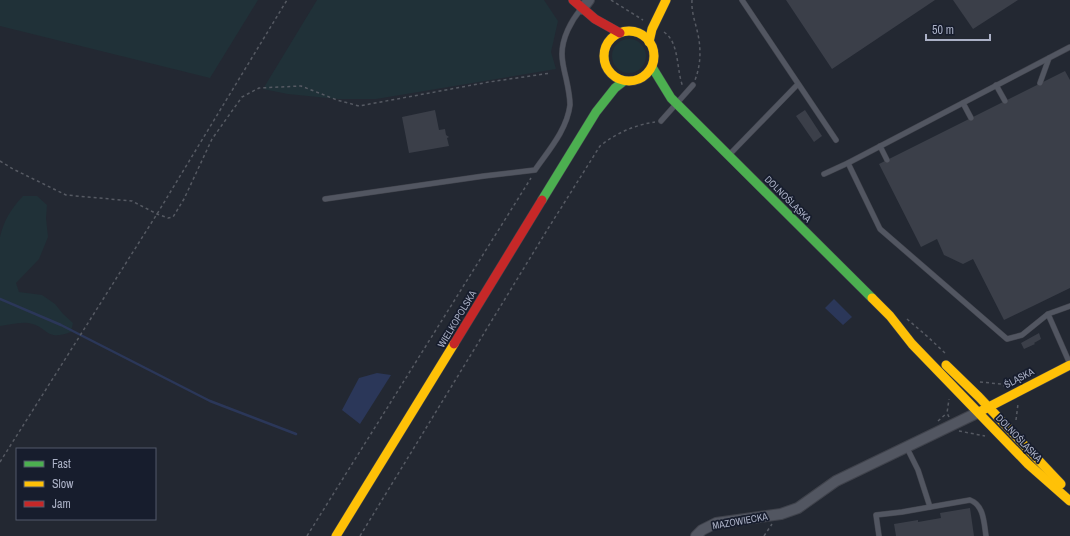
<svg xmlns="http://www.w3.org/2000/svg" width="1070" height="536" font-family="'Archivo Narrow',sans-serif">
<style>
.green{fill:#203138}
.water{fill:#2b3759}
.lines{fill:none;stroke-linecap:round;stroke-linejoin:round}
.stream{stroke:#2b3759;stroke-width:2.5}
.building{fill:#3b3f49}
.lane-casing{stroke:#40434c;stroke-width:6}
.street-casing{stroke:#40434c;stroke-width:12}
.fast-casing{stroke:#40434c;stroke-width:10}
.slow-casing{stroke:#40434c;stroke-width:10}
.jam-casing{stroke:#40434c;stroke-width:10}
.path{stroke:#565a63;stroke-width:1.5;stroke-dasharray:3 3;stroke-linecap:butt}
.lane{stroke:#525661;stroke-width:5}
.street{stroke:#525661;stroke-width:10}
.fast{stroke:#4caf50;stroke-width:9}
.slow{stroke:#ffc107;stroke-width:9}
.jam{stroke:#c62828;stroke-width:9}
.labels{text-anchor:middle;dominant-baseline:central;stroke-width:3.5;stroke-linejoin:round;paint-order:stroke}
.street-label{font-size:10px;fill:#abb1c6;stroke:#171d2d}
</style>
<rect width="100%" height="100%" fill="#232832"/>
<g class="green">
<path d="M0,0H258L210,78L0,26Z"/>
<path d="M317,0H544L558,21L551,52L556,69L376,99H338L288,94L263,89Z"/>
<circle cx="629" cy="56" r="17"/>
<path d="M23,196H37L47,205L46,218L48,237L39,259L16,283L19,292L42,295L55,304L63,314L73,323L71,332C44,342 49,326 28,323C18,322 10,325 0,326V237C4,220 11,209 23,196Z"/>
</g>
<g class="water">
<path d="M834,299L852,317L843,325L825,308Z"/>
<path d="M377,373L391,375L360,424L342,410L359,378Z"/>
</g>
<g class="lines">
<path class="stream" d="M0,299L61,325L210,401L296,434"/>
</g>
<g class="building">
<path d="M786,0H935L832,69Z"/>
<path d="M953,0H1018L973,29Z"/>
<path d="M1065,71L1070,80V288L1004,320L973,259L963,264L944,255L937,239L921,247L879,164Z"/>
<path d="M435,110L439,130L445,129L446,135L449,137L447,138L449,146L409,153L402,117Z"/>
<path d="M805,110L822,136L814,142L796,116Z"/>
<path d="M1039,333L1041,339L1034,343L1035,344L1024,349L1021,343Z"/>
<path d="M970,508L974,536H896L894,524L918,520V522L941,518L940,513Z"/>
</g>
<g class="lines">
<defs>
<g id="lane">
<path d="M742,0L836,140"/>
<path d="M1040,83L1049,58"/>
<path d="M996,85L1005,101"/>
<path d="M963,103L971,118"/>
<path d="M661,121L693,85"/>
<path d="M880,146L887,160"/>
<path d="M729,155L798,84"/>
<path d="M848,163L880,229L1007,339L1022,335L1048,314L1070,306"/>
<path d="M824,174L848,163L1070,47"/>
<path d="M325,199L484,176L535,170C548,151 567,130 570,105C570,96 568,87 566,78C564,70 562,62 562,54C562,38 571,21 581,9"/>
<path d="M1048,314L1070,364"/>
<path d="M907,448L918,470L930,507"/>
<path d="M879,536L876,515L902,512L970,500C984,505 984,523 986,536"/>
</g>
<g id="street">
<path d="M582,9L589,0"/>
<path d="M696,536L702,530L716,523L781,514L798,508L836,481L979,412"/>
</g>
<g id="fast">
<path d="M652,67L671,98L872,298"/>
<path d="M542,200L596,112L615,88L624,81"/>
</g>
<g id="slow">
<circle cx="629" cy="56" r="25"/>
<path d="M649,42L652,29L666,0"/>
<path d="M872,298L890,316L912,344L1028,464L1070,501"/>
<path d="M946,365L979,397L1061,484"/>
<path d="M981,411L1070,365"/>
<path d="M336,536L454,344"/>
</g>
<g id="jam">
<path d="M573,0L595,19L620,33"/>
<path d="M454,344L542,200"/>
</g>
</defs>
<use href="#lane" class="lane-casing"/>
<use href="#street" class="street-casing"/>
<use href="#fast" class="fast-casing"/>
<use href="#slow" class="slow-casing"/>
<use href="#jam" class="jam-casing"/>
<g class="path">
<path d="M611,0L643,20"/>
<path d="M692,0C691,14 697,26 699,40C701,54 700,67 695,80"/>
<path d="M664,32C680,43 676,70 683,87"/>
<path d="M0,161L13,169L66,195L132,201L157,214L168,218L173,217L184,199L212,139L242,97L259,88L301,86L337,100L359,106L489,82L551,73"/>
<path d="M907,319L928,337L946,354"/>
<path d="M980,382L1001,384L1004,386"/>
<path d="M949,417L947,413L949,399"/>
<path d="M1016,420L1018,404"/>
<path d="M938,421L947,413"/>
<path d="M959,431L985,436"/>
<path d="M0,462L157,214L287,0"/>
<path d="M307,536L531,178"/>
<path d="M360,536L549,227L600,146C616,133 635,125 655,122"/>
<path d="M764,536L772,524"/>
</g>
<use href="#lane" class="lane"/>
<use href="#street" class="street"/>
<use href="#fast" class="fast"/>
<use href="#slow" class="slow"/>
<use href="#jam" class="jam"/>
</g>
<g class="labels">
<g class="street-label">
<text transform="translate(788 199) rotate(45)">DOLNOŚLĄSKA</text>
<text transform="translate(457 319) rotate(-59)">WIELKOPOLSKA</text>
<text transform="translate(1019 378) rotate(-28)">ŚLĄSKA</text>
<text transform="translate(1019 438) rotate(46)">DOLNOŚLĄSKA</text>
<text transform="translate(740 521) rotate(-10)">MAZOWIECKA</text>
</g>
</g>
<rect x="16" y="448" width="140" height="72" fill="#171d2d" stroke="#52586a"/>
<rect x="24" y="461" width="20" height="6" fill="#4caf50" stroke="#52586a"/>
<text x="52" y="468" font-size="12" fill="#abb1c6">Fast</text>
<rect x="24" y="481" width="20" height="6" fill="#ffc107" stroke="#52586a"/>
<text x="52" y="488" font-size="12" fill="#abb1c6">Slow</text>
<rect x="24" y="501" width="20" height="6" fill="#c62828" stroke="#52586a"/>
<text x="52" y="508" font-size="12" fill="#abb1c6">Jam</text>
<path d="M926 34v6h64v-6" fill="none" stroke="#abb1c6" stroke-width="2"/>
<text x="932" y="34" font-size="12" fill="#abb1c6" stroke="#171d2d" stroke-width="3" paint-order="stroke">50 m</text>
</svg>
